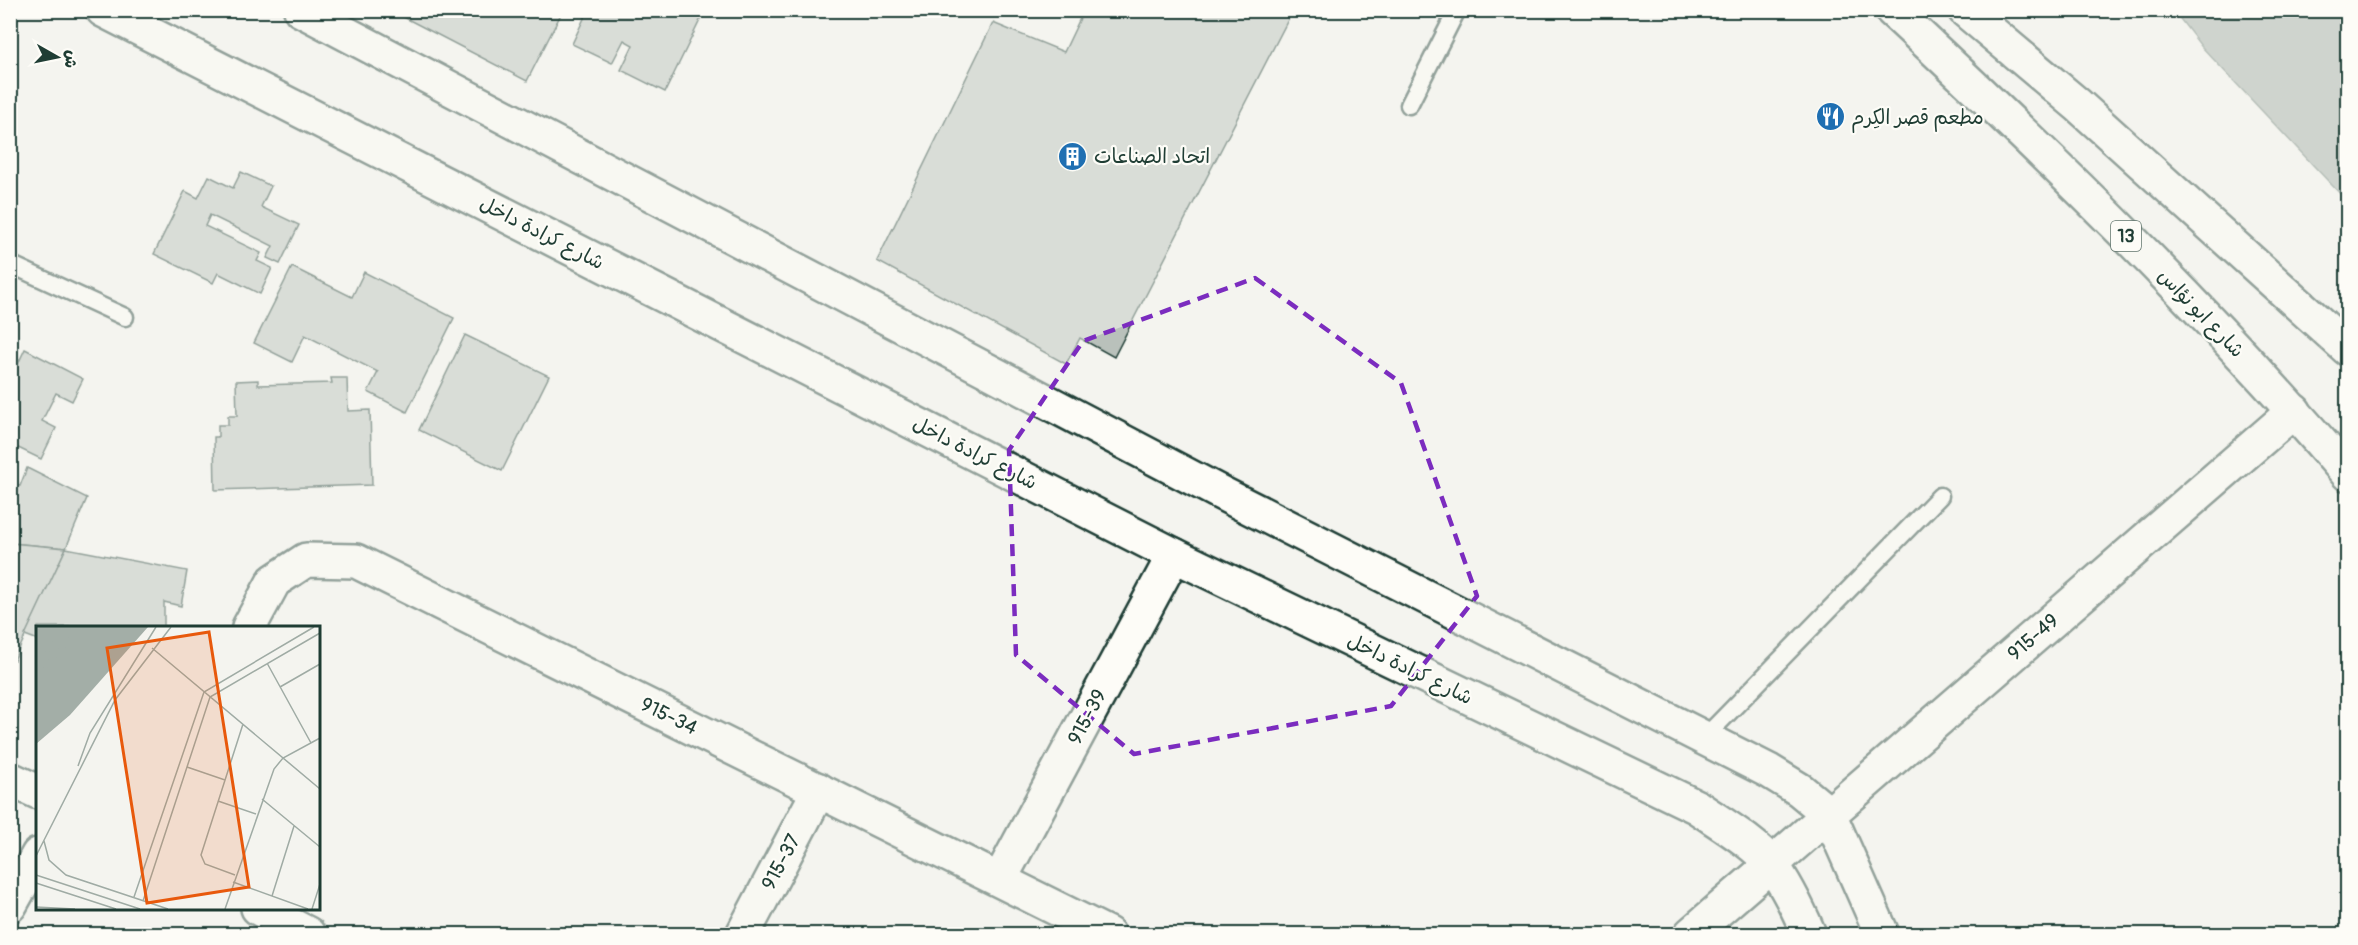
<svg xmlns="http://www.w3.org/2000/svg" width="2358" height="945" font-family="Pangolin,'Playpen Sans Arabic',sans-serif">
<style>
.water{fill:#a3aea7;stroke:#6e8179;stroke-width:1.5}
.building{fill:#b9c1bb;stroke:#1f3d34;stroke-width:1.5}
.lines{fill:none;stroke-linecap:round;stroke-linejoin:round}
.lane-casing{stroke:#1f3d34;stroke-width:21}
.street-casing{stroke:#1f3d34;stroke-width:38}
.secondary-casing{stroke:#1f3d34;stroke-width:38}
.primary-casing{stroke:#1f3d34;stroke-width:38}
.lane{stroke:#fdfcf7;stroke-width:16}
.street{stroke:#fdfcf7;stroke-width:33}
.secondary{stroke:#fdfcf7;stroke-width:33}
.primary{stroke:#fdfcf7;stroke-width:33}
.marked{fill:none;stroke:#7b2cbf;stroke-width:4.5;stroke-dasharray:12 8;stroke-linejoin:round}
.labels{text-anchor:middle;dominant-baseline:central;stroke-width:4.5;stroke-linejoin:round;paint-order:stroke}
.shield{fill:#fdfcf7;stroke:#62766e;stroke-width:1.5}
.shield-label{font-size:18px;font-weight:bold;fill:#1f3d34}
.poi-label{font-size:20px;fill:#1f3d34;stroke:#fdfcf7;text-anchor:start}
.street-label{font-size:20px;fill:#1f3d34;stroke:#fdfcf7}
.inset-river{fill:none;stroke:#a3aea7;stroke-width:3}
.inset-road{fill:none;stroke:#9faba4;stroke-width:1.5}
.view{fill:#e8590c;fill-opacity:0.15;stroke:#e8590c;stroke-width:3}
.inset-edge{fill:none;stroke:#1f3d34;stroke-width:3}
</style>
<rect width="100%" height="100%" fill="#f4f4ef"/>
<filter id="ink" filterUnits="userSpaceOnUse"><feTurbulence type="fractalNoise" baseFrequency=".0167" numOctaves="2"/><feDisplacementMap in="SourceGraphic" scale="12" xChannelSelector="R" yChannelSelector="G"/><feConvolveMatrix kernelMatrix="1 2 1 2 8 2 1 2 1" color-interpolation-filters="sRGB"/></filter>
<g filter="url(#ink)">
<path class="water" d="M2174,11H2347V201L2201,46Z"/>
<g class="building">
<path d="M390,10H563L527,81Z"/>
<path d="M588,10H705L665,92L621,70L633,45L624,40L612,63L572,44Z"/>
<path d="M1084,10H1293L1114,357L1080,338L1066,364L877,261L993,23L1064,52Z"/>
<path d="M241,172L271,186L261,207L299,225L280,264L267,258L273,246L210,215L205,226L261,253L257,261L272,268L260,294L218,273L213,283L154,254L185,191L198,198L209,176L233,188Z"/>
<path d="M292,267L352,297L364,272L454,318L407,412L368,392L378,372L305,335L292,362L254,343Z"/>
<path d="M465,335L549,376L502,471L419,430Z"/>
<path d="M25,349L83,379L72,401L56,393L42,421L56,428L41,459L10,444V366L16,368Z"/>
<path d="M331,378H347L348,411L370,410L372,485L215,490L214,437H218V425H228V416H237L236,381L258,380V385L332,383Z"/>
<path d="M27,468L87,498L66,548L10,543V481L20,486Z"/>
<path d="M10,543L66,548L14,660L10,659Z"/>
<path d="M66,548L187,571L181,606L164,602V627H38V640L25,635Z"/>
</g>
<g class="lines">
<defs>
<g id="lane">
<path d="M1409,105L1457,10"/>
<path d="M10,264L125,317"/>
<path d="M1706,736L1940,496"/>
</g>
<g id="street">
<path d="M249,627L274,581L306,560L356,561L1108,934"/>
<path d="M10,779L38,792"/>
<path d="M1000,879L1174,555"/>
<path d="M10,905L38,855"/>
<path d="M258,908L308,934"/>
<path d="M743,934L819,790"/>
<path d="M1691,934L2294,411"/>
</g>
<g id="secondary">
<path d="M103,10L1174,555L1697,807C1720,823 1755,843 1771,864C1787,885 1799,911 1809,934"/>
<path d="M301,10L1221,493L1769,771L1800,790L1829,814L1882,934"/>
</g>
<g id="primary">
<path d="M1892,10C2051,158 2207,309 2348,474"/>
<path d="M1965,10L2078,105L2348,349"/>
</g>
</defs>
<use href="#lane" class="lane-casing"/>
<use href="#street" class="street-casing"/>
<use href="#secondary" class="secondary-casing"/>
<use href="#primary" class="primary-casing"/>
<use href="#lane" class="lane"/>
<use href="#street" class="street"/>
<use href="#secondary" class="secondary"/>
<use href="#primary" class="primary"/>
</g>
</g>
<path d="M0 0H2358V945H0ZM1255,278L1401,383L1477,596L1391,706L1134,754L1016,655L1009,450L1083,341Z" fill="#f4f4ef" fill-opacity=".55" fill-rule="evenodd"/>
<path class="marked" d="M1255,278L1401,383L1477,596L1391,706L1134,754L1016,655L1009,450L1083,341Z"/>
<defs>
<symbol id="restaurant-disc" viewBox="-11 -11 22 22"><circle r="9.5" fill="#1f6fb2" stroke="#fdfcf7"/><path d="M-5-6h1v4h1v-4h1v4h1v-4h1v5L-1.5 .5V6h-2V.5L-5-1ZM5-6V6H3V1.5H1.5Q1.5-4 5-6Z" fill="#fff"/></symbol>
<symbol id="building-disc" viewBox="-11 -11 22 22"><circle r="9.5" fill="#1f6fb2" stroke="#fdfcf7"/><path d="M-4-6H4V6H1V3H-1V6H-4ZM-2.5-4.3h1.7v1.8h-1.7ZM.8-4.3h1.7v1.8H.8ZM-2.5-1h1.7V.8h-1.7ZM.8-1h1.7V.8H.8Z" fill="#fff"/></symbol>
</defs>
<g fill-rule="evenodd">
<use href="#restaurant-disc" x="1814" y="100" width="33" height="33"/>
<use href="#building-disc" x="1056" y="140" width="33" height="33"/>
</g>
<g class="labels">
<rect class="shield" x="2111" y="221" width="30" height="30" rx="4.5"/>
<g class="shield-label">
<text x="2126" y="236">13</text>
</g>
<g class="poi-label">
<text x="1851" y="117">مطعم قصر الكِرم</text>
<text x="1094" y="156">اتحاد الصناعات</text>
</g>
<g class="street-label">
<text transform="translate(542 233) rotate(27)">شارع كرادة داخل</text>
<text transform="translate(2201 313) rotate(46)">شارع ابو نؤاس</text>
<text transform="translate(975 453) rotate(27)">شارع كرادة داخل</text>
<text transform="translate(2033 637) rotate(-41)">915-49</text>
<text transform="translate(1410 669) rotate(26)">شارع كرادة داخل</text>
<text transform="translate(669 716) rotate(26)">915-34</text>
<text transform="translate(1087 717) rotate(-62)">915-39</text>
<text transform="translate(781 862) rotate(-62)">915-37</text>
</g>
</g>
<g transform="translate(36 626)">
<rect width="284" height="284" fill="#f4f4ef"/>
<path d="M0,1H112L34,89L0,118Z" fill="#a3aea7"/>
<path class="inset-river" d="M0,24L22,1M0,31L28,1M0,38L34,1M0,45L40,1M0,52L46,1"/>
<path class="inset-road" d="M116,22L284,163M231,37L275,117M244,61L284,38M42,140L54,107L120,1M151,141L189,154M226,173L284,221M182,175L220,188M8,215L13,234L30,249L132,283M0,230L79,74L135,1M0,249L104,283M199,249L169,238L165,229L207,98M197,256L272,283M0,257L80,283M236,270L258,200M98,271L168,66L278,1M107,275L174,71L284,7M0,281L39,283M189,283L238,143L247,132L284,112M276,283L284,258"/>
<path class="view" d="M173,6L213,261L111,277L71,22Z"/>
<rect width="284" height="284" class="inset-edge"/>
</g>
<rect width="2358" height="945" fill="none" stroke="#fdfcf7" stroke-width="36"/>
<rect x="18" y="18" width="2322" height="909" fill="none" stroke="#1f3d34" stroke-width="2" filter="url(#ink)"/>
<g transform="translate(57 57) rotate(99)" stroke="#fdfcf7" stroke-width="4.5" paint-order="stroke">
<path d="M0-4.5L10 22L0 15L-10 22Z" fill="#1f3d34"/>
<text y="-9" font-size="16" font-weight="bold" text-anchor="middle" fill="#1f3d34">ش</text>
</g>
</svg>
